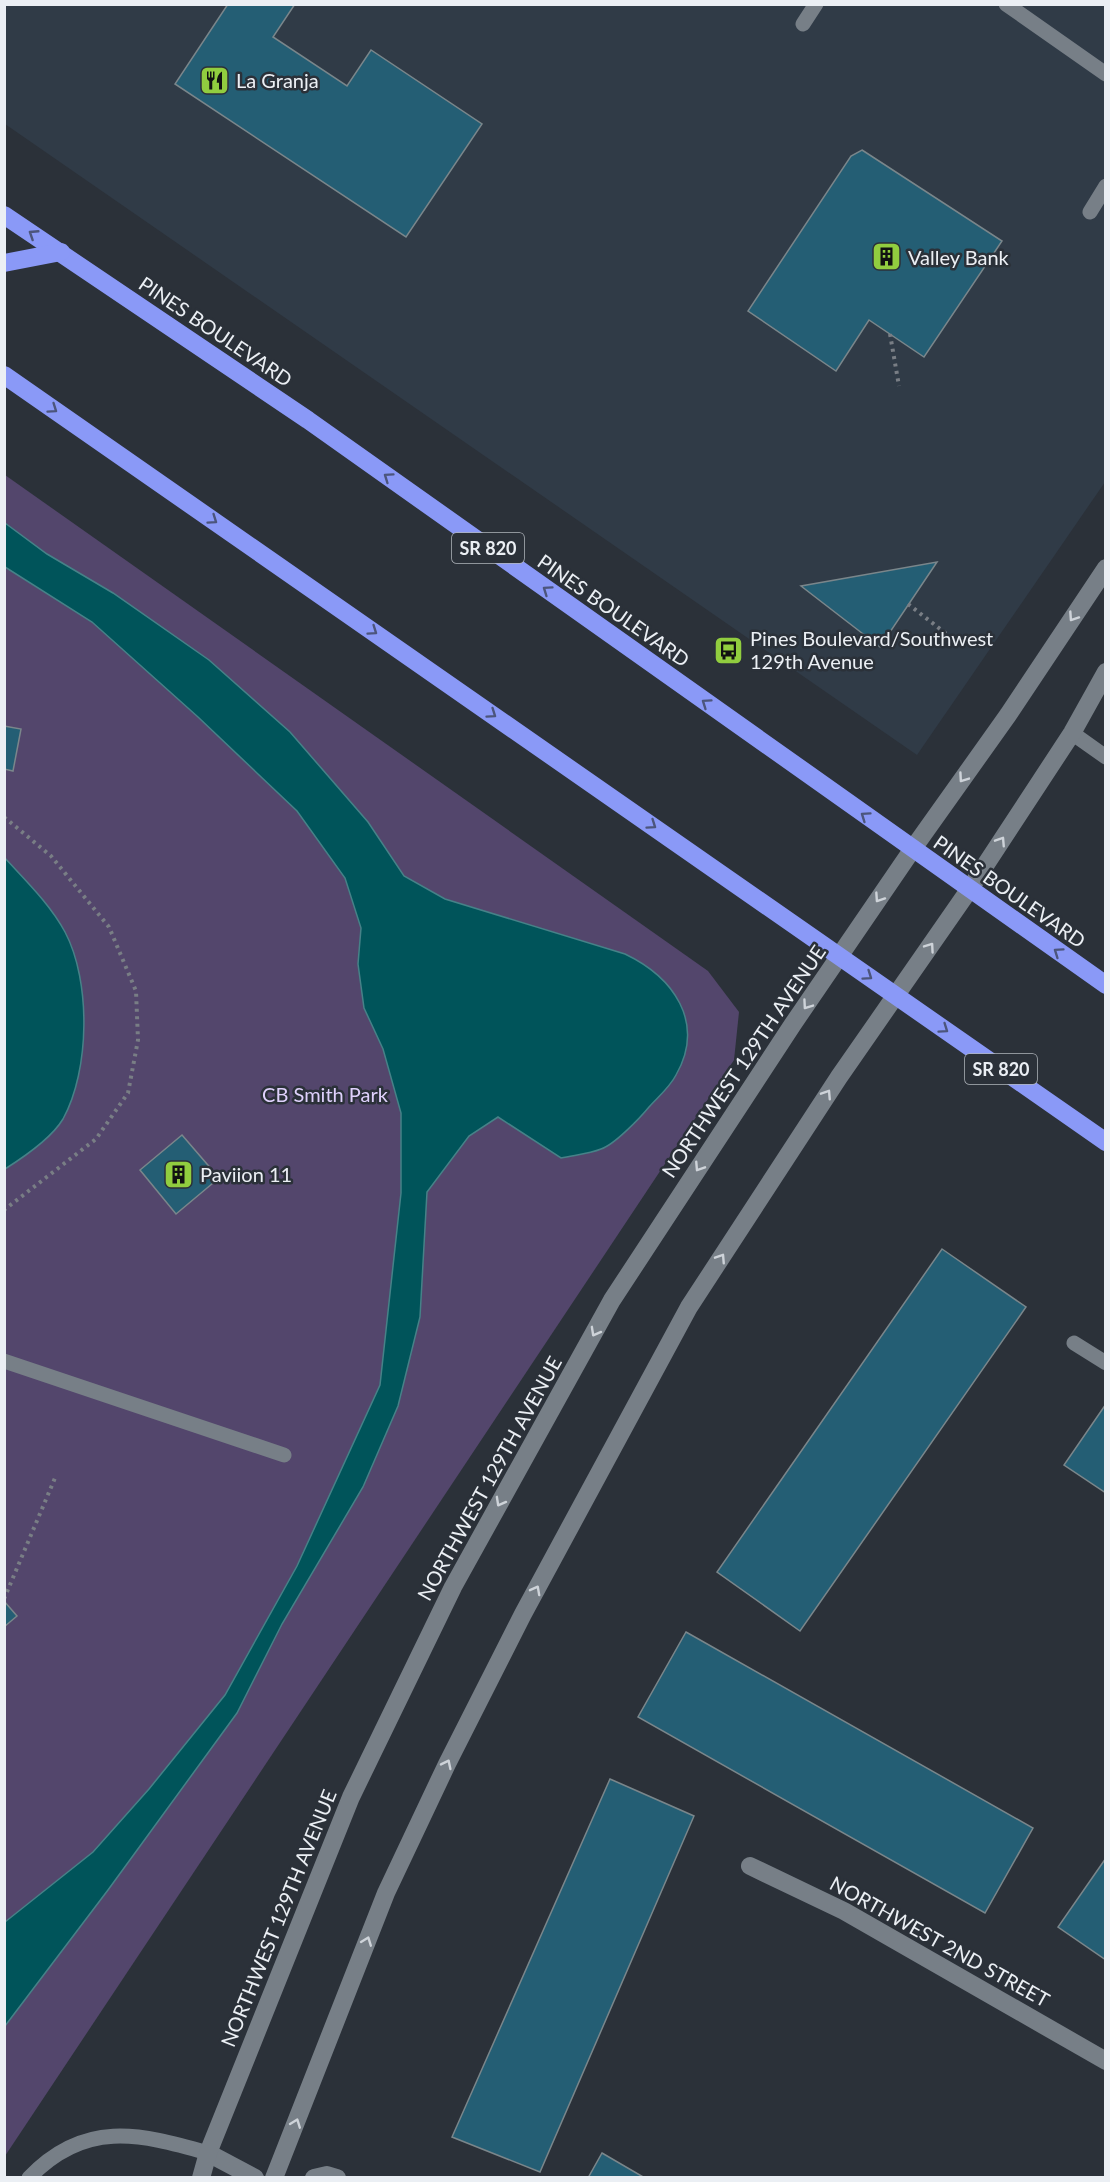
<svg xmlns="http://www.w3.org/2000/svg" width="1110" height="2182" font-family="Lato,sans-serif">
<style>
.built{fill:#303b47}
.green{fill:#53466c}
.water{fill:#00545a;stroke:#468288;stroke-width:1.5}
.building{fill:#245e74;stroke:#7a868b;stroke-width:1.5}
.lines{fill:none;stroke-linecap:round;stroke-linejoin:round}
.path{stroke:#797e85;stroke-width:4;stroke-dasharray:3 4.5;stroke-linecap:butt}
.lane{stroke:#777f87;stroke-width:15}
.street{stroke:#777f87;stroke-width:18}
.secondary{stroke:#777f87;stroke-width:18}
.highway{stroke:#8a99f7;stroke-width:18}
.oneway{stroke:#4c557c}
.oneway2{stroke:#ced3d9}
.labels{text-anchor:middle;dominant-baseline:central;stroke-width:5;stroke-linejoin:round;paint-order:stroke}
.shield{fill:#2b3139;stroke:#b1b6bc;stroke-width:1.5}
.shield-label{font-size:18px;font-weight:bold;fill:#ebeff4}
.poi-label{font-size:20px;fill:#ebeff4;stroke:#2b3139;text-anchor:start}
.street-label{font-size:20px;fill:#ebeff4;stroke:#2b3139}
.park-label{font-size:20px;fill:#dfd1fc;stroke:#2b3139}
</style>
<rect width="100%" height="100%" fill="#2b3139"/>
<path class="built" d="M5,5H1105V482L917,755L5,124Z"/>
<path class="green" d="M5,475L708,971L739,1012L734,1060L5,2156Z"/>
<g class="water">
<path d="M5,523L47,554L113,593L209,660L290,732L368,822L404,876L445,899L625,954C673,977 706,1022 676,1075C670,1087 658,1097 649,1107C640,1118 614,1145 601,1149C589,1154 574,1155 561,1158L498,1117L469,1136L427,1192L420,1317L398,1406L363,1487L282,1624L237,1713L108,1890L5,2026V1922L93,1852L149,1789L225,1695L297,1566L380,1385L401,1193V1113L383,1049L364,1008L358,964L361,928L345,878L297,811L198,717L92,622L5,567Z"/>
<path d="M4,857C25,880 50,904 65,932C91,981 90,1070 63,1119C51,1139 24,1157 5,1169Z"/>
</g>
<g class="building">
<path d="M228,4H295L273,37L347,86L371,50L482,124L406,237L175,84Z"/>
<path d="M862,150L1002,241L924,357L869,320L836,371L748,311L851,156Z"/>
<path d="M937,562L880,647L801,586Z"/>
<path d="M4,726L21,729L13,771L4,769Z"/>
<path d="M182,1135L219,1178L176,1214L140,1170Z"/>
<path d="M942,1249L1026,1307L800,1631L717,1572Z"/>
<path d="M1106,1404V1493L1064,1465Z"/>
<path d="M4,1601L17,1616L4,1627Z"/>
<path d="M686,1632L1033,1828L985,1913L638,1717Z"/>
<path d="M610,1779L694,1816L540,2172L452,2137Z"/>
<path d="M1106,1858V1960L1058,1927Z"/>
<path d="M602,2153L645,2178H588Z"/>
</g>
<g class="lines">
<g class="path">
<path d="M890,334L899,386"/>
<path d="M908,604L953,639"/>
<path d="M4,817L51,856L109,927L136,991L138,1040L128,1093L96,1139L4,1210"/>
<path d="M4,1599L55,1478"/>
</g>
<g class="lane">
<path d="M1006,4L1106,74"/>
<path d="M803,24L816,4"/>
<path d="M1090,212L1106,186"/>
<path d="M1072,733L1106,757"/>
<path d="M1074,1343L1106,1363"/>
<path d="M4,1361L284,1455"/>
<path d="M29,2178C84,2120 139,2133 208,2153"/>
</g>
<g class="street">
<path d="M912,850L1008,715L1106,568"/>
<path d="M969,890L1072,733L1106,672"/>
<path d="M750,1866L844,1911L1106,2061"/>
<path d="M208,2153L255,2178"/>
<path d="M314,2178L327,2175L337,2178"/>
</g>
<g class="secondary">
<path d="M201,2178L208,2153L351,1797L453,1587L612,1300L793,1024L912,850"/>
<path d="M274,2178L386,1893L447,1764L523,1614L689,1307L839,1077L969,890"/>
</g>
<g class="highway">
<path d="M4,215L308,420L1106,985"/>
<path d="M4,263L61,252"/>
<path d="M4,375L1106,1142"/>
</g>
</g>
<defs><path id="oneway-chevron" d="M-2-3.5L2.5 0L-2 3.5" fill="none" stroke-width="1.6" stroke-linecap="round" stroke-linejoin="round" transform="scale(1.5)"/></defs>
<g class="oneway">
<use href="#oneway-chevron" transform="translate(33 234) rotate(-147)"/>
<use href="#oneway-chevron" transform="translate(53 409) rotate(35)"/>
<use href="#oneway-chevron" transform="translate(388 477) rotate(-145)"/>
<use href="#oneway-chevron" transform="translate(213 520) rotate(35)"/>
<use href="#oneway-chevron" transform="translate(547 590) rotate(-145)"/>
<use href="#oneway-chevron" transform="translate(373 631) rotate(35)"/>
<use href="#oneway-chevron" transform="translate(706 703) rotate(-145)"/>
<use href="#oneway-chevron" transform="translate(492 714) rotate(35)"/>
<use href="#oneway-chevron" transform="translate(865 816) rotate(-145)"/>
<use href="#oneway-chevron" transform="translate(652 825) rotate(35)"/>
<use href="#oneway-chevron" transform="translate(1058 952) rotate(-145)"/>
<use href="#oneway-chevron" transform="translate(868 976) rotate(35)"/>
<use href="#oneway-chevron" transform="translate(944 1029) rotate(35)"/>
</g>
<g class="oneway2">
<use href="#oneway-chevron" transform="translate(1073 617) rotate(124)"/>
<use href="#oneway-chevron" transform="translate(963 778) rotate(125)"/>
<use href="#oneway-chevron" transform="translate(1001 841) rotate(-57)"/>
<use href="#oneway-chevron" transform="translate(879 898) rotate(124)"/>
<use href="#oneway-chevron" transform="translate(930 947) rotate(-55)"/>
<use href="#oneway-chevron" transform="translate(807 1005) rotate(125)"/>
<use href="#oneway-chevron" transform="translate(827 1094) rotate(-57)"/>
<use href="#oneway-chevron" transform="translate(699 1167) rotate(123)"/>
<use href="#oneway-chevron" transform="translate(721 1258) rotate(-57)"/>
<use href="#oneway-chevron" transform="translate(595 1332) rotate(119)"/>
<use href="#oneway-chevron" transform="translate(500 1502) rotate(119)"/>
<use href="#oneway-chevron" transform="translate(536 1590) rotate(-62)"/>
<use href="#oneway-chevron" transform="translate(447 1764) rotate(-64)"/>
<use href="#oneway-chevron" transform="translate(367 1941) rotate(-69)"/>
<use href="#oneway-chevron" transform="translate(296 2123) rotate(-69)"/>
</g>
<defs>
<symbol id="restaurant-square" viewBox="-11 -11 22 22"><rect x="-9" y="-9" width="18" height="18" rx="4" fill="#91cd3f" stroke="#2b3139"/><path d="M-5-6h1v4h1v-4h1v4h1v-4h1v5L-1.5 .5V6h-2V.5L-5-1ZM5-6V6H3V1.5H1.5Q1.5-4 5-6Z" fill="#111"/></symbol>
<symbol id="building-square" viewBox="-11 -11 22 22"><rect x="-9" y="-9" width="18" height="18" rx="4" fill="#91cd3f" stroke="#2b3139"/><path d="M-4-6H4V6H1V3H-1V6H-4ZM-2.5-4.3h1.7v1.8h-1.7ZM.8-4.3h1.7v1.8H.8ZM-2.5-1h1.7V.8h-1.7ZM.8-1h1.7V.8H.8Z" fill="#111"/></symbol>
<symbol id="bus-square" viewBox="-11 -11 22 22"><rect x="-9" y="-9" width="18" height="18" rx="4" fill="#91cd3f" stroke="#2b3139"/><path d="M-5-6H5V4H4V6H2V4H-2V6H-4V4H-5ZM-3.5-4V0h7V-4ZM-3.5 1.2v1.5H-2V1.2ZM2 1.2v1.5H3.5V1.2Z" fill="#111"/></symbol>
</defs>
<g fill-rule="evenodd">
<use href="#restaurant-square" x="198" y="64" width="33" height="33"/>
<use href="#building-square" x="870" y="240" width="33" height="33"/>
<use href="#bus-square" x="712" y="634" width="33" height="33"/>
<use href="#building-square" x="162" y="1158" width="33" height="33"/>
</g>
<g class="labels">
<g class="shield">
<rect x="452" y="533" width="72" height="30" rx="4.5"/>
<rect x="965" y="1054" width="72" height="30" rx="4.5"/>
</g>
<g class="shield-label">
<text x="488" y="548">SR 820</text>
<text x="1001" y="1069">SR 820</text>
</g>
<g class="poi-label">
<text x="236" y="80">La Granja</text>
<text x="908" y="257">Valley Bank</text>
<text x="750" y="638">Pines Boulevard/Southwest<tspan x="750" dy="23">129th Avenue</tspan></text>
<text x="200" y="1174">Paviion 11</text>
</g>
<g class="street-label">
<text transform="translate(216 331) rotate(34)">PINES BOULEVARD</text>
<text transform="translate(614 610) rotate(35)">PINES BOULEVARD</text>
<text transform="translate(1010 891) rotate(35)">PINES BOULEVARD</text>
<text transform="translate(743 1061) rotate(-56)">NORTHWEST 129TH AVENUE</text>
<text transform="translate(489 1478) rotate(-61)">NORTHWEST 129TH AVENUE</text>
<text transform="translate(278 1918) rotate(-68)">NORTHWEST 129TH AVENUE</text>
<text transform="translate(940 1941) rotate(29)">NORTHWEST 2ND STREET</text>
</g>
<g class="park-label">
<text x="325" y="1094">CB Smith Park</text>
</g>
</g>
<rect width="1110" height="2182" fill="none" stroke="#ebeff4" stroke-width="12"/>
</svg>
